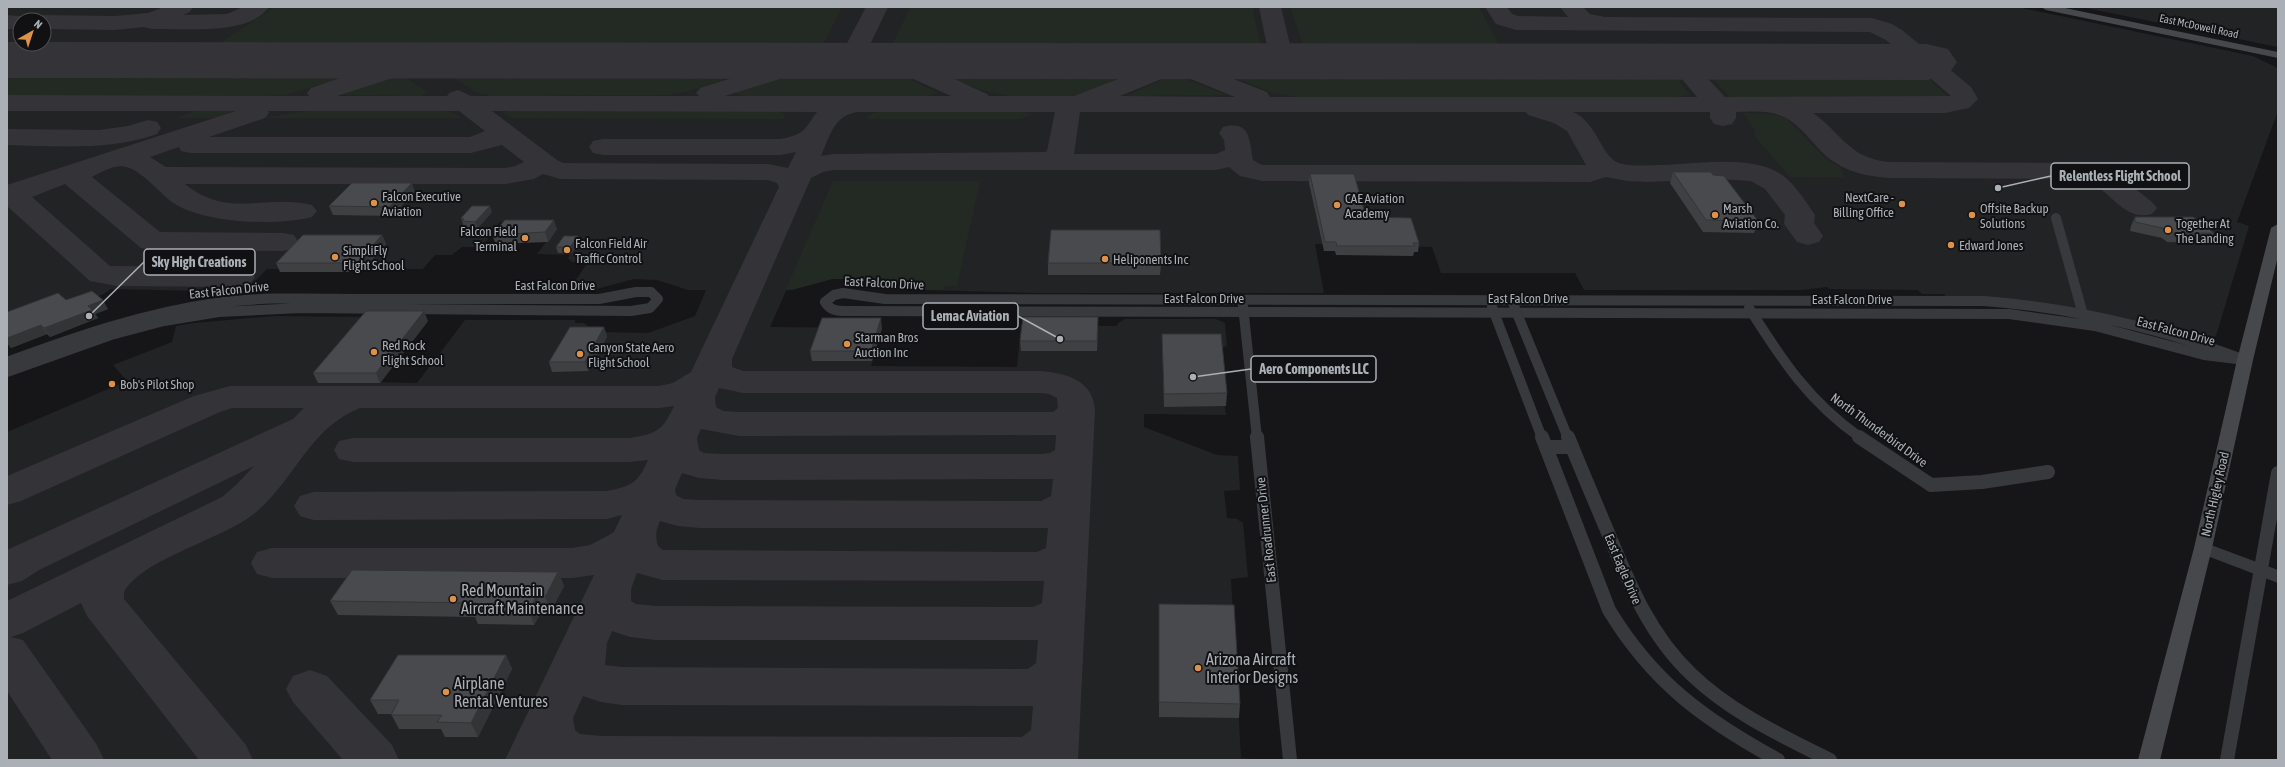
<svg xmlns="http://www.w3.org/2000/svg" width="2285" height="767" font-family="'Asap Condensed',sans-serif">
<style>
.built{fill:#222325;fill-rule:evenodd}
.green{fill:#232a23}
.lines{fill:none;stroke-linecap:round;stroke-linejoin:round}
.taxiway{fill:#343438;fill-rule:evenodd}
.runway{fill:#343438;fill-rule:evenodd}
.minor-far1{stroke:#38393c;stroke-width:10}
.minor{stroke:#38393c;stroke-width:14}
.tertiary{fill:#38393c;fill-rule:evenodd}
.secondary{fill:#46484c;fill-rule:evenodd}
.wall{fill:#3e4042}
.shaded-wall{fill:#323436}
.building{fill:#484a4d;stroke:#323436}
.poi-dot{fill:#dd9249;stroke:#111113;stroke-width:1.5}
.labels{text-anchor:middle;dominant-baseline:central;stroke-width:4;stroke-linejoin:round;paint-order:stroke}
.far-street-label{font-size:11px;fill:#aab0b6;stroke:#111113}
.poi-label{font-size:13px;fill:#aab0b6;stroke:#111113;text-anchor:start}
.street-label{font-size:13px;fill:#aab0b6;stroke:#111113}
.near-poi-label{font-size:16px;fill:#aab0b6;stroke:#111113;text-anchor:start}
.leader{fill:none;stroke:#aab0b6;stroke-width:1.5}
.callout-dot{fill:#aab0b6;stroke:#111113;stroke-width:1.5}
.callout{fill:#111113;stroke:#aab0b6;stroke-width:1.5}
.callout-label{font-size:14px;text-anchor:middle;font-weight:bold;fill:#aab0b6}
</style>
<rect width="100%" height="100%" fill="#161618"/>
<g class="built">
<path d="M7,7H2017L2253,56L2278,68V111L2237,222L2249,226L2216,336L2207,340L2145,323L1946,297L1944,294H1922L1918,290L1830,289L1827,287L1803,290H1584L1575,273H1441L1432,247L1315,244L1324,293H1038L884,289L856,279H832L786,291L770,327L882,328L871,366L1017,367L1021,325L1117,326L1118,323L1125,319H1216L1225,323L1227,346L1217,349L1226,415L1144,414V427L1217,455L1238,456L1240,490L1224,491L1227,518L1237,519L1243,523L1248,577L1231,579L1241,758L1267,760H7V432L127,381L113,365L172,342L176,326L194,323L274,316L375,317L322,381L417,383L465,320H575V323H584L595,332L648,333L695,316L706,290H688L657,280L634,279L593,290H569L588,262H572L568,258L570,255L537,254L546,242L552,221L500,222L482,247H462L452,255H435L423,269H267L244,292L111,289L104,294L70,307L7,321ZM20,20H44V44H20Z"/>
<path d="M2081,7H2278V47Z"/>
</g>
<g class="green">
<path d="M275,7H842L822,47L806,51L211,49Z"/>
<path d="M910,7H1252L1262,49L905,51L896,48L894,42Z"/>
<path d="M1290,7H1479L1502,51L1304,48Z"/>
<path d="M7,71H352L356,74L285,95H7Z"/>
<path d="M454,71H740L744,73L693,90L669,95L492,96L475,92L449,74Z"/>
<path d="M819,71L894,73L904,76L938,93L927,96H745L735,94L738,91L791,74Z"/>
<path d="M1122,71L1128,74C1115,80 1094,91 1080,94C1041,103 980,98 947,73Z"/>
<path d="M1223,72H1661L1677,78L1690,95L1674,97H1296L1272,93Z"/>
<path d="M1707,73H1910L1928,78L1947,96L1937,98L1730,97Z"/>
<path d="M400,74L429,93L421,96L340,95L345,92Z"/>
<path d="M1177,76L1228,95L1126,96L1168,77Z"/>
<path d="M194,111H235L220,118H177Z"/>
<path d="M307,111H446L451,112L462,118H262Z"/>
<path d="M508,111H777L783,113L785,116L784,119L512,118L502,113Z"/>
<path d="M884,111L1022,112L1033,114L1021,119H866L872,113Z"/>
<path d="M1743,113L1774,114L1786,118L1825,158L1840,167L1844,177H1790L1753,134L1756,132Z"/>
<path d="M833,181H980L957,286H945L943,290L884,289L856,279H832L792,290L786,289Z"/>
</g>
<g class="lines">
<g class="taxiway">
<path d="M164,7H193L190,12L183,15L227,14L243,7H269C249,36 184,28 152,29L144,27L115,30L44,29V20H34L36,17L44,15L115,16L148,13Z"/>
<path d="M866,7H888L868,49C876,56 893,54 904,57C933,66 959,82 987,94L989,96H1074L1157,64L1155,61L1159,56L1167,54L1193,56L1197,61L1195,64L1267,92L1270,97H1697L1667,61L1671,56L1679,54L1687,56L1725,97L1951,96L1886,40L1870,32L1516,30L1496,24L1485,7H1507L1512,14L1518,16L1568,17L1560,7H1583L1590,14L1605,17L1872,18L1892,24L1902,30L1971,87L1978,99L1969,108L1945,113H1813C1842,133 1848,158 1889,162L2083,163L2114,172L2152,202L2157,208L2152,214C2127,221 2114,197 2095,185C2091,182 2085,181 2080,179L1889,178C1861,176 1837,169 1818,148C1806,135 1796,121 1779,115C1766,110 1749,112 1736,112V118L1732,124L1723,126L1714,124L1710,118V112H1573C1598,123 1601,157 1619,163C1632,167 1649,165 1662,165C1696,164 1753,154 1782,175C1795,184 1806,202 1815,215L1814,223L1823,236L1819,242L1808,245L1797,242L1784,224L1785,215L1765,189L1751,181L1717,179L1648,182L1628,181L1606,177L1590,182L1262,181L1240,176L1229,167L1216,170H833L823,172L811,178L732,359V367L743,371H1040C1066,373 1093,380 1095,410L1078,760H505L594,575L572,578H272L257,574L251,563L257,552L272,548H572L590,545L609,535L614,532L622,515L607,519L314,520L300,516L294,506L300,496L314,492L607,491C632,486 638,483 648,460L629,462H353L339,459L334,450L339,441L353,438H629C657,434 663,430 674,406L659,408H360C308,428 293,485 251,516C221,539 141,560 124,592V599L246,745L253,760H199L87,616L81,603L23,633L11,637L23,640L97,745L104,760H52L7,691V601L222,497L237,484L254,466L39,570L22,581L7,585V550L293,419L304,408H232L220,412L21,501L7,505V476L194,396L230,386H659L673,383L691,372L779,187L777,183L768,180L560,179L543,174L534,179L505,184H185C230,220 265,193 312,205L317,211L312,217C277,226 203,224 172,202C160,193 141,170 126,167C116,164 101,172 92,177L160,232L283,233L294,235L298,242L294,249L283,251L152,250L141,248L65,184L32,197L110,266L239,267L250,270L255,277L250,284L239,287L117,286L90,281L7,206V185L236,111H7V95L309,96L307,93L311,88C345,77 417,47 450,55L454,60L450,65L411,72L337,96H447L449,93L458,90L471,96H699L696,93L700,88L788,60L843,48L846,45ZM853,61L868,66L889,68L951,96H725L815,68ZM1176,73L1235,97L1120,96ZM268,111H459L485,131L470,137H209L265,118L269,113ZM492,111L817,112C803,131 806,133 781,139H603L593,141L589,147L593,153L603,155H781L796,152L788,168L768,164L563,163L557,160ZM859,112H1055L1047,151L1045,152L833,154L821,156C830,136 834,114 859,112ZM1080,112H1526L1528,115L1554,123L1567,131L1586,165H1262L1253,160C1249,140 1251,120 1223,127L1219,133L1224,140L1225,150L1216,154H1074ZM502,145L524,162L515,166L505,168L166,167L150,157L179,147L181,151L191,153H471ZM719,388L743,393H1040L1049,394L1057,398L1058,408L1053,412H739L723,411L716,407L715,397ZM701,429L739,436L1056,435L1055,450L1050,453L1042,454H723L704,453L699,450L697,438ZM682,473L699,478L723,480L1053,479L1051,496L1041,501L700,500L683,499L676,495L675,489ZM660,521L678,526L700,528H1048L1046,548L1037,552L663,550L658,546C655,536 656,530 660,521ZM637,573L663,580L1044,581L1042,603L1033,607L656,606L636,604L631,601V589ZM612,631L630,637L656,640H1038L1036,663L1028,669L622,667L605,665L607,643ZM583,696L601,702L622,705L1033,706L1031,730L1022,737L602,736L580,734L575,730L573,718Z"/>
<path d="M1259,7H1281L1294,61L1290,66L1282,68L1274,66L1270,61Z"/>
<path d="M7,15L28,17L30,20H20V29H7Z"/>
<path d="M148,120L157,122L161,128L157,134C109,151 58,146 7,145V129L99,130L128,126Z"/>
<path d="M310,670L327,676L392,745L399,760H343L293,702L286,689L293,676Z"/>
</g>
<path class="runway" d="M7,42H20V44H44V42L1927,44L1948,49L1957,62L1948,75L1927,80L7,78Z"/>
<g class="minor-far1">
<path d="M2056,218L2084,318"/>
<path d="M843,293L885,299L1984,301C2075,308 2160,328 2245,360L2204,355L2095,326L2009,314L845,311C836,311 830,310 825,302L834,295Z"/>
<path d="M1243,306L1257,438"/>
<path d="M1514,306L1568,438"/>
<path d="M1492,307L1542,438"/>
<path d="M1749,308C1782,360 1809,402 1861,438"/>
<path d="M7,362C75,337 144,313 216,303C268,296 320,299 373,299C448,299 524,299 599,299L636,292H651L658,299L650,308L631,311L302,308L219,312L164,321L111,335L7,372"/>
</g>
<g class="minor">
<path d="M1257,437L1290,760"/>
<path d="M1542,437L1609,610C1653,683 1705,720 1778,760"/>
<path d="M1568,437C1581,469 1595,502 1609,535C1630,586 1650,635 1691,674C1730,712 1782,736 1830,760"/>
<path d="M1859,437L1931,485L1982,482L2048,472"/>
<path d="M1546,447H1572"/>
<path d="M2227,760L2278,473"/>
</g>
<path class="tertiary" d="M2203,542L2278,570V583L2197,552L2195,548L2197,544Z"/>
<g class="secondary">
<path d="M2041,7H2060L2278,52V58L2046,10Z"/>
<path d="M2278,224V256L2253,360L2212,548L2160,760H2138L2194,548L2237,360L2271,228Z"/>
</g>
</g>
<g class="wall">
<path d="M1673,172L1713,175L1758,221L1754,233L1703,232L1670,183Z"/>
<path d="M1310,174L1366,217L1419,243L1418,252H1414L1413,256L1336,255L1335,251H1324L1309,183Z"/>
<path d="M415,192L392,216L333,215L329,206Z"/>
<path d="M492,212L478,228H464L461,218Z"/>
<path d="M2135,217L2214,233L2209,243L2167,242L2162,238L2130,231L2131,226Z"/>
<path d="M557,229L548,242L496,244L492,235Z"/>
<path d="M382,235L386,244L361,272H280L276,263Z"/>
<path d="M579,242L572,253H558L556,247Z"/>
<path d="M1048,263H1161L1160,275H1048Z"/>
<path d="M108,309L95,314L98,318L50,337L47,334L11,348L7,343V312Z"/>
<path d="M1098,317L1097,351H1021L1020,341Z"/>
<path d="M428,321L380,383H318L313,373Z"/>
<path d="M604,327L607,337L588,371L552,372L549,362Z"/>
<path d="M882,328L872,361H812L810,351Z"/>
<path d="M1162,334L1227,393L1226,406L1164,407Z"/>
<path d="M558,572L564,586L551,611H542L534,625L478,624L475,617L338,615L330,601Z"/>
<path d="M1159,604L1240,704L1239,718L1159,717Z"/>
<path d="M506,655L512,669L478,737H445L441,729H399L391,714H378L370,700Z"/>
</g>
<g class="shaded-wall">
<path d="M412,183L415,192L392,216L389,207Z"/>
<path d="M490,206L492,212L478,228L475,222Z"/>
<path d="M554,220L557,229L548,242L545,232Z"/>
<path d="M382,235L386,244L361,272L357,263Z"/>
<path d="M578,236L579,242L572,253L570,247Z"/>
<path d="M103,300L108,309L95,314L98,318L50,337L44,328L88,306Z"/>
<path d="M424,311L428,321L380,383L376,373Z"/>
<path d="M1098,317V327L1097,351V341Z"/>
<path d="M881,318L882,328L872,361L871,351Z"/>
<path d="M41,325L47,334L11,348L7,342V338Z"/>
<path d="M604,327L607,337L588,371L585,362Z"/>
<path d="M558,572L564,586L551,611L545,597Z"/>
<path d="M536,597L542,611L534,625L529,611Z"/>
<path d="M506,655L512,669L478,737L471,723Z"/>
</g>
<g class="building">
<path d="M1673,172H1711L1713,175L1724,176L1758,221L1706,220Z"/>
<path d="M1310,174H1354L1366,217L1411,218L1419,243H1413L1415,246H1337L1336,242H1325Z"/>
<path d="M352,183H412L389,207L329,206Z"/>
<path d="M472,206H490L475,222L462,221L464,219L461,218Z"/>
<path d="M2135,217H2193L2214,233H2172L2167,229L2135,222Z"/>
<path d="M505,220H554L545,232L492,235Z"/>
<path d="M1051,230H1160L1161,263H1048Z"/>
<path d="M303,235H382L357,263H276Z"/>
<path d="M564,236H578L570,247H556Z"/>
<path d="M92,291L103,300L88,306L92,310L44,328L41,325L7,338V312L58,293L66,300Z"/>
<path d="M366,311H424L376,373H313Z"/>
<path d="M1023,317H1098L1097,341H1020Z"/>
<path d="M822,318H881L871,351H810Z"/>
<path d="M570,327H604L585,362H549Z"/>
<path d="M1162,334H1221L1227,393L1164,394Z"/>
<path d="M352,570L558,572L545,597H536L529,611L472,610L476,603L330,601Z"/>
<path d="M1159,604L1234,605L1240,704L1159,702Z"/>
<path d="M398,655H506L471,723L437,722L442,715H391L399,700H370Z"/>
</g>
<g class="poi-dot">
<circle cx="374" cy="203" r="4"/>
<circle cx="1902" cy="204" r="4"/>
<circle cx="1337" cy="205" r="4"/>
<circle cx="1715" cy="215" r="4"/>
<circle cx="1972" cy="215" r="4"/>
<circle cx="2168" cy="230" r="4"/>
<circle cx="525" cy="238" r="4"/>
<circle cx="1951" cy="245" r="4"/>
<circle cx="567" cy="250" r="4"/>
<circle cx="335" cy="257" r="4"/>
<circle cx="1105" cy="259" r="4"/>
<circle cx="847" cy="344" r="4"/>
<circle cx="374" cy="352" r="4"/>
<circle cx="580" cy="354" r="4"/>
<circle cx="112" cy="384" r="4"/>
<circle cx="453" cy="599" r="4"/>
<circle cx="1198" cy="668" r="4"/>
<circle cx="446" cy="692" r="4"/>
</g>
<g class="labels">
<g class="far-street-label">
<text transform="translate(2199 26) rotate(12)">East McDowell Road</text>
</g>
<g class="poi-label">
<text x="382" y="196">Falcon Executive<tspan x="382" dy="15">Aviation</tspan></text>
<text x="1894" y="197" text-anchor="end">NextCare -<tspan x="1894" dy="15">Billing Office</tspan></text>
<text x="1345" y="198">CAE Aviation<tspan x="1345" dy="15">Academy</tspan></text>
<text x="1723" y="208">Marsh<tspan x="1723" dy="15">Aviation Co.</tspan></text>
<text x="1980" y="208">Offsite Backup<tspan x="1980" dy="15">Solutions</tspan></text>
<text x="2176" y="223">Together At<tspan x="2176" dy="15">The Landing</tspan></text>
<text x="517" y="231" text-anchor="end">Falcon Field<tspan x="517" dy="15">Terminal</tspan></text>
<text x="575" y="243">Falcon Field Air<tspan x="575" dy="15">Traffic Control</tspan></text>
<text x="1959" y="245">Edward Jones</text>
<text x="343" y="250">SimpliFly<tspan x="343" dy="15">Flight School</tspan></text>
<text x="1113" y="259">Heliponents Inc</text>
<text x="855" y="337">Starman Bros<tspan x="855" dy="15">Auction Inc</tspan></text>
<text x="382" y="345">Red Rock<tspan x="382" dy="15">Flight School</tspan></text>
<text x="588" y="347">Canyon State Aero<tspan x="588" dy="15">Flight School</tspan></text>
<text x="120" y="384">Bob's Pilot Shop</text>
</g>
<g class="street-label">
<text transform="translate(884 283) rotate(3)">East Falcon Drive</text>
<text x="555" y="285">East Falcon Drive</text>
<text transform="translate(229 290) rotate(-6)">East Falcon Drive</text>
<text x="1204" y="298">East Falcon Drive</text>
<text x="1528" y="298">East Falcon Drive</text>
<text x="1852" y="299">East Falcon Drive</text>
<text transform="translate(2176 331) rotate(15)">East Falcon Drive</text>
<text transform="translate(1879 430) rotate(36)">North Thunderbird Drive</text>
<text transform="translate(2215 494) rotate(-77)">North Higley Road</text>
<text transform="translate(1266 530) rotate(-96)">East Roadrunner Drive</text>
<text transform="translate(1623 569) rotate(67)">East Eagle Drive</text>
</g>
<g class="near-poi-label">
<text x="461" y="590">Red Mountain<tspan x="461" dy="18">Aircraft Maintenance</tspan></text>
<text x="1206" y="659">Arizona Aircraft<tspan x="1206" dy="18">Interior Designs</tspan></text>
<text x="454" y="683">Airplane<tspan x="454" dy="18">Rental Ventures</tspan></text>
</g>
</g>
<path class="leader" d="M1998 188L2051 176M89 316L144 262M1060 339L1018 316M1193 377L1251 369"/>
<g class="callout-dot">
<circle cx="1998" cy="188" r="4"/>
<circle cx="89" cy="316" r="4"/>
<circle cx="1060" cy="339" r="4"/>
<circle cx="1193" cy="377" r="4"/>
</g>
<g class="callout">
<rect x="2051" y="163" width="138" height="26" rx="4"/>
<rect x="144" y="249" width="111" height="26" rx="4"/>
<rect x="923" y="303" width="95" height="26" rx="4"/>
<rect x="1251" y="356" width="125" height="26" rx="4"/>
</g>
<g class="callout-label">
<text x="2120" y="181">Relentless Flight School</text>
<text x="199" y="267">Sky High Creations</text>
<text x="970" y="321">Lemac Aviation</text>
<text x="1314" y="374">Aero Components LLC</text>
</g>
<rect width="2285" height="767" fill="none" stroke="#aab0b6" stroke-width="16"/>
<g transform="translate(32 32) rotate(39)"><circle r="19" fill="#111113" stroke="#4e5154"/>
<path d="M0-3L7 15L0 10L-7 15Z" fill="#dd9249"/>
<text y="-6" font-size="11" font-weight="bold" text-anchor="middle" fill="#aab0b6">N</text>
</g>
</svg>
